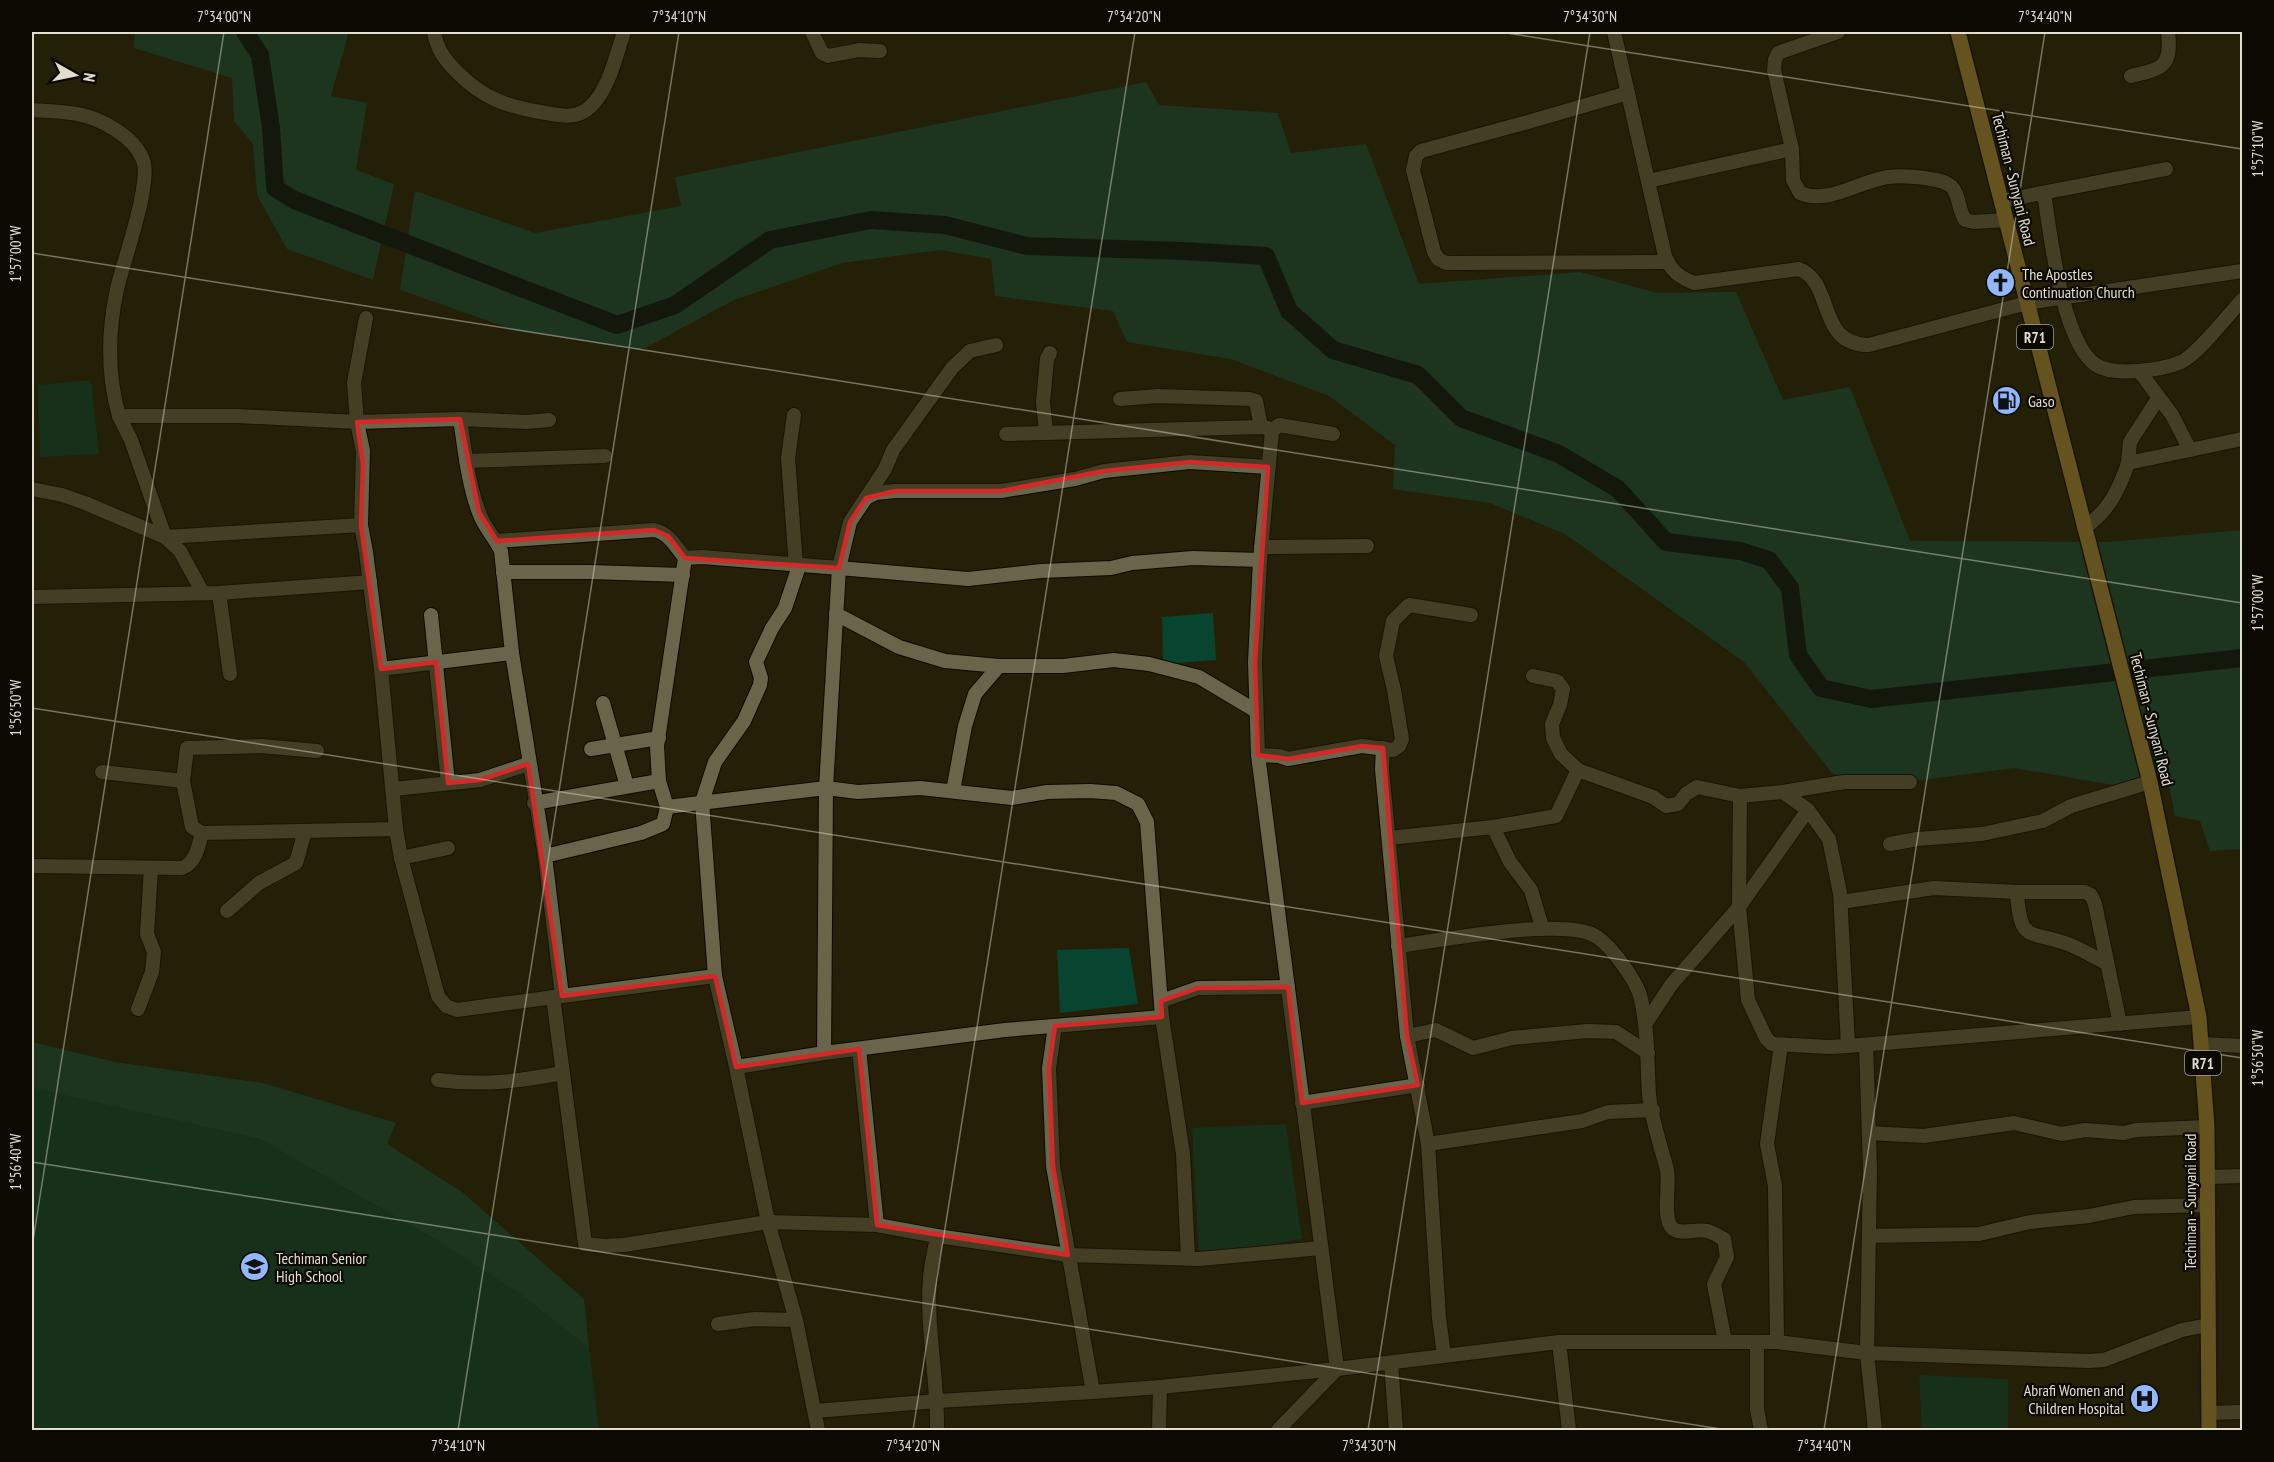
<svg xmlns="http://www.w3.org/2000/svg" width="2274" height="1462" font-family="'PT Sans Narrow',sans-serif">
<style>
.green{fill:#084530}
.forest{fill:#14503a}
.lines{fill:none;stroke-linecap:round;stroke-linejoin:round}
.river{stroke:#021112;stroke-width:18}
.minor-casing{stroke:#0e0800;stroke-width:16}
.major-casing{stroke:#0e0800;stroke-width:18}
.minor{stroke:#6a644a;stroke-width:14}
.major{stroke:#b1923b;stroke-width:15}
.marked{fill:none;stroke:#d62828;stroke-width:4.5;stroke-linejoin:round}
.ticks{fill:none;stroke:#e1ded0;stroke-width:1.5;stroke-opacity:0.45}
.labels{text-anchor:middle;dominant-baseline:central;stroke-width:4.5;stroke-linejoin:round;paint-order:stroke}
.shield{fill:#0b0902;stroke:#a19e92;stroke-width:1.5}
.shield-label{font-size:15px;font-weight:bold;fill:#e1ded0}
.street-label{font-size:16px;fill:#e1ded0;stroke:#0b0902}
.poi-label{font-size:16px;fill:#e1ded0;stroke:#0b0902;text-anchor:start}
.neatline{fill:none;stroke:#e1ded0;stroke-width:2}
.ticks-label{font-size:15px;text-anchor:middle;fill:#e1ded0}
</style>
<rect width="100%" height="100%" fill="#251f07"/>
<g class="green">
<path d="M91,380L99,454L40,457L38,385Z"/>
<path d="M1213,613L1216,660L1163,664L1162,617Z"/>
<path d="M1129,948L1138,1004L1060,1013L1057,950Z"/>
<path d="M32,1088L260,1139L438,1241L519,1293L589,1348L599,1430H32Z"/>
<path d="M1286,1124L1302,1239L1199,1256L1192,1128Z"/>
<path d="M1919,1375L2008,1379V1430H1922Z"/>
</g>
<g class="forest">
<path d="M135,32H344L348,35L331,96L367,103L356,170L394,184L373,280L287,249L257,195L253,144L234,121L232,78L134,48Z"/>
<path d="M1146,82L1159,105L1278,113L1291,153L1366,144L1419,284L1580,272L1657,293L1736,292L1783,400L1850,387L1910,541L2109,542L2242,530V849L2210,851L2200,821L2175,816L2167,775L2119,786L2014,768L1869,787L1832,773L1744,662L1565,534L1490,503L1393,489L1395,445L1329,396L1231,359L1127,342L1113,311L995,296L991,259L940,250L842,263L734,300L641,350L515,330L400,290L415,191L535,233L681,206L675,177Z"/>
<path d="M32,1042L115,1062L263,1083L396,1123L387,1144L462,1192L584,1299L589,1348L519,1293L438,1241L260,1139L32,1088Z"/>
</g>
<g class="lines">
<path class="river" d="M245,32L260,55L271,128L275,188L294,200L617,325L675,305L770,240L871,220L945,225L1027,246L1183,251L1266,256L1289,311L1333,350L1418,375L1461,418L1559,454L1618,489L1666,542L1740,551L1769,560L1790,588L1798,655L1821,688L1871,699L2242,658"/>
<defs>
<g id="minor">
<path d="M434,32C437,49 444,59 456,71C483,99 508,107 546,113C562,116 577,119 590,107C609,90 616,55 624,32"/>
<path d="M812,32L822,53L828,56L859,50L880,51"/>
<path d="M1614,32L1665,256C1671,271 1679,277 1694,283L1799,269C1835,283 1816,345 1869,345L2027,303L2242,271"/>
<path d="M1838,32L1778,53L1775,60L1774,70L1792,149L1793,180L1800,193C1829,205 1859,181 1888,177C1901,175 1913,177 1925,178C1934,180 1944,180 1951,186C1960,195 1958,210 1965,220L1974,222L2006,220"/>
<path d="M2131,76C2162,69 2172,67 2168,32"/>
<path d="M1628,93L1528,122L1421,151L1416,156L1413,170L1434,252L1438,259L1446,263L1668,262"/>
<path d="M32,110C46,111 62,111 77,114C100,118 134,136 143,160C152,183 123,262 117,289C108,331 107,374 119,416"/>
<path d="M1648,181L1792,149"/>
<path d="M2044,193C2050,232 2062,343 2096,365C2114,377 2162,370 2181,362C2198,354 2228,315 2242,300"/>
<path d="M2001,201L2166,169"/>
<path d="M366,318L354,383L357,422L363,451L361,525L366,552L381,669L396,829L401,858L438,996L446,1006L457,1010L562,996"/>
<path d="M996,345L970,351L952,368L893,450L885,469L850,522L839,568L968,579L1041,571L1111,568L1132,563L1193,558L1260,560"/>
<path d="M2140,372L2172,415L2190,450"/>
<path d="M1120,399L1158,396L1249,399L1256,401L1261,427"/>
<path d="M794,415L788,458L796,566"/>
<path d="M460,419C465,451 468,485 480,515C485,528 495,538 501,551L512,653L545,856L562,996L715,976"/>
<path d="M1046,432L1043,402L1047,359L1050,353"/>
<path d="M1006,434L1261,427L1268,428L1272,431"/>
<path d="M1333,434L1279,425L1272,431L1260,560L1255,662L1258,755L1337,1369L1559,1342H1777L1867,1353L2089,1361L2104,1360L2182,1330L2208,1325"/>
<path d="M466,461L605,456"/>
<path d="M2128,463L2130,442L2159,397"/>
<path d="M32,489L62,495L85,503L165,537L361,525"/>
<path d="M866,498L876,493L895,491H1001L1075,479L1104,471L1190,462L1268,467"/>
<path d="M2084,528C2108,512 2119,490 2128,463L2242,439"/>
<path d="M497,541L654,530C669,533 675,546 685,558L657,746L659,781L667,807L663,824L641,833L545,856"/>
<path d="M1261,547L1367,546"/>
<path d="M685,558L702,557L839,568L826,788L824,1053"/>
<path d="M503,572H590L683,575"/>
<path d="M203,593L180,551L165,537L131,440L119,416H237L357,422L460,419L527,422L549,420"/>
<path d="M219,593L230,674"/>
<path d="M32,597L219,593L370,582"/>
<path d="M836,614L899,647L945,661L999,666H1063L1114,660L1149,664L1199,677L1256,711"/>
<path d="M431,615L448,783"/>
<path d="M381,669L512,653"/>
<path d="M1533,676L1557,681L1563,689L1560,705L1552,724L1553,738L1561,754L1578,770L1653,797L1666,806L1678,804L1686,794L1697,787L1740,796L1783,792L1808,810L1829,839L1840,893L1848,1046"/>
<path d="M603,703L627,786"/>
<path d="M1383,748L1382,769L1407,1036L1428,1144L1439,1318L1444,1355"/>
<path d="M591,749L659,738"/>
<path d="M317,751L261,746L187,748L183,781L192,827L202,833L396,829"/>
<path d="M1258,755L1279,756L1288,759L1362,746L1393,750L1399,746L1402,739L1394,690L1386,656L1393,621L1409,605L1471,615"/>
<path d="M102,772L183,781"/>
<path d="M393,789L480,780L528,764"/>
<path d="M953,791L965,726L975,694L999,666"/>
<path d="M1783,792L1844,782H1910"/>
<path d="M1740,796L1739,907L1748,1000L1766,1038L1772,1044L1829,1047L1848,1046L2199,1017"/>
<path d="M534,803L659,781"/>
<path d="M667,807L826,788L858,792L920,788L1012,798L1047,792L1090,791L1116,793L1138,804L1147,822L1162,1017L1183,1154L1188,1258"/>
<path d="M1493,827L1556,816L1578,770"/>
<path d="M1389,838L1493,827L1510,862L1531,890L1542,927"/>
<path d="M1890,844L1917,839L1982,834L2043,821L2071,806L2150,782"/>
<path d="M401,858L448,848"/>
<path d="M32,866L182,868C196,863 198,847 202,833"/>
<path d="M2017,892C2020,943 2028,930 2068,944C2081,949 2094,957 2106,963"/>
<path d="M1841,902L1934,888L2017,892H2085L2091,895L2095,904L2120,1024"/>
<path d="M227,911L259,883L296,863L305,831"/>
<path d="M1398,946C1437,941 1567,916 1597,937C1612,947 1637,981 1641,999C1648,1031 1647,1062 1649,1094C1651,1119 1661,1146 1667,1170C1670,1185 1662,1217 1672,1228C1681,1236 1696,1228 1707,1231C1713,1232 1718,1236 1724,1239L1727,1257L1714,1284L1725,1342"/>
<path d="M553,997L585,1244L605,1246L624,1245L768,1222L877,1225"/>
<path d="M1161,1001L1198,988L1288,987"/>
<path d="M138,1009L152,972L154,952L147,934L151,868"/>
<path d="M1646,1023L1671,985L1739,907L1808,810"/>
<path d="M1055,1026L1049,1068L1053,1166L1093,1392L1160,1387L1337,1369"/>
<path d="M1407,1036L1436,1030L1473,1048L1512,1038L1587,1031L1616,1032L1648,1053"/>
<path d="M2202,1044L2242,1046"/>
<path d="M1866,1045L1870,1169L1867,1353L1875,1430"/>
<path d="M859,1049L877,1225L937,1236L1068,1255L1199,1259L1321,1248"/>
<path d="M736,1067L715,976L702,802L715,762L744,721L760,685L761,678L756,662L772,628L785,608L799,566"/>
<path d="M438,1080C484,1086 519,1081 563,1073"/>
<path d="M1302,1103L1418,1085"/>
<path d="M1869,1133L1924,1136L2014,1123L2062,1134L2085,1130L2124,1133L2136,1130L2207,1127"/>
<path d="M1428,1144L1582,1121L1608,1112L1653,1110"/>
<path d="M2208,1177L2242,1176"/>
<path d="M1869,1236L1979,1234L2030,1222L2089,1216L2134,1207L2208,1205"/>
<path d="M718,1324L755,1319L796,1320"/>
<path d="M1559,1342L1569,1430"/>
<path d="M1757,1342V1409L1761,1430"/>
<path d="M1777,1342L1775,1186L1767,1144L1781,1045"/>
<path d="M1391,1363L1396,1430"/>
<path d="M815,1411L938,1401L1093,1392"/>
<path d="M2209,1413L2242,1412"/>
<path d="M818,1430L796,1320L768,1222L736,1067L824,1053L1005,1030L1162,1017"/>
<path d="M937,1430C938,1380 926,1329 930,1278C931,1264 935,1250 937,1236"/>
<path d="M1159,1430L1160,1387"/>
<path d="M1278,1430L1337,1369"/>
</g>
<path id="major" d="M1958,32L2150,782L2199,1017L2207,1127L2209,1430"/>
</defs>
<use href="#minor" class="minor-casing"/>
<use href="#major" class="major-casing"/>
<use href="#minor" class="minor"/>
<use href="#major" class="major"/>
</g>
<path d="M0 0H2274V1462H0ZM460,419L479,512L497,541L654,530L668,536L685,558L839,568L850,522L866,498L895,491H1001L1104,471L1190,462L1268,467L1255,662L1258,755L1288,759L1362,746L1383,748L1407,1036L1418,1085L1302,1103L1288,987L1198,988L1161,1001L1162,1017L1055,1026L1049,1068L1053,1166L1068,1255L877,1225L859,1049L736,1067L715,976L562,996L528,764L480,780L448,783L436,662L381,669L361,525L363,465L357,422Z" fill="#251f07" fill-opacity=".55" fill-rule="evenodd"/>
<path class="marked" d="M460,419L479,512L497,541L654,530L668,536L685,558L839,568L850,522L866,498L895,491H1001L1104,471L1190,462L1268,467L1255,662L1258,755L1288,759L1362,746L1383,748L1407,1036L1418,1085L1302,1103L1288,987L1198,988L1161,1001L1162,1017L1055,1026L1049,1068L1053,1166L1068,1255L877,1225L859,1049L736,1067L715,976L562,996L528,764L480,780L448,783L436,662L381,669L361,525L363,465L357,422Z"/>
<path class="ticks" d="M1500,32L2242,149M32,253L2242,603M32,708L2242,1058M32,1162L1727,1430M32,1247L224,32M458,1430L679,32M913,1430L1135,32M1368,1430L1590,32M1824,1430L2045,32"/>
<defs>
<symbol id="church-disc" viewBox="-11 -11 22 22"><circle r="9.5" fill="#92b7fd" stroke="#0b0902"/><path d="M-1.2-6h2.4v3.5h3.3v2.4h-3.3V6h-2.4V-.1h-3.3v-2.4h3.3Z" fill="#111"/></symbol>
<symbol id="fuel-disc" viewBox="-11 -11 22 22"><circle r="9.5" fill="#92b7fd" stroke="#0b0902"/><path d="M-5.5-6h7V0h2V4h1.3V-2.5L3-4.5l.8-.8L6-3V5H2.5V1h-1V6h-7ZM-4.2-4.7v3.2H.2V-4.7Z" fill="#111"/></symbol>
<symbol id="school-disc" viewBox="-11 -11 22 22"><circle r="9.5" fill="#92b7fd" stroke="#0b0902"/><path d="M0-5L7-2L0 1L-7-2ZM-4 1L0 2.5L4 1V4Q0 6-4 4Z" fill="#111"/></symbol>
<symbol id="hospital-disc" viewBox="-11 -11 22 22"><circle r="9.5" fill="#92b7fd" stroke="#0b0902"/><path d="M-5-5h3v3.5h4V-5h3V5h-3V1.5h-4V5h-3Z" fill="#111"/></symbol>
</defs>
<g fill-rule="evenodd">
<use href="#church-disc" x="1984" y="266" width="33" height="33"/>
<use href="#fuel-disc" x="1990" y="384" width="33" height="33"/>
<use href="#school-disc" x="238" y="1250" width="33" height="33"/>
<use href="#hospital-disc" x="2128" y="1382" width="33" height="33"/>
</g>
<g class="labels">
<g class="shield">
<rect x="2017" y="325" width="36" height="24" rx="4.5"/>
<rect x="2185" y="1051" width="36" height="24" rx="4.5"/>
</g>
<g class="shield-label">
<text x="2035" y="337">R71</text>
<text x="2203" y="1063">R71</text>
</g>
<g class="street-label">
<text transform="translate(2014 179) rotate(76)">Techiman - Sunyani Road</text>
<text transform="translate(2152 719) rotate(76)">Techiman - Sunyani Road</text>
<text transform="translate(2190 1202) rotate(-90)">Techiman - Sunyani Road</text>
</g>
<g class="poi-label">
<text x="2022" y="274">The Apostles<tspan x="2022" dy="18">Continuation Church</tspan></text>
<text x="2028" y="401">Gaso</text>
<text x="276" y="1258">Techiman Senior<tspan x="276" dy="18">High School</tspan></text>
<text x="2124" y="1390" text-anchor="end">Abrafi Women and<tspan x="2124" dy="18">Children Hospital</tspan></text>
</g>
</g>
<rect width="2274" height="1462" fill="none" stroke="#0b0902" stroke-width="66"/>
<g transform="translate(75 75) rotate(99)" stroke="#0b0902" stroke-width="4.5" paint-order="stroke">
<path d="M0-4.5L10 22L0 15L-10 22Z" fill="#e1ded0"/>
<text y="-9" font-size="16" font-weight="bold" text-anchor="middle" fill="#e1ded0">N</text>
</g>
<rect x="33" y="33" width="2208" height="1396" class="neatline"/>
<g class="ticks-label">
<text x="224" y="22">7°34'00"N</text>
<text x="679" y="22">7°34'10"N</text>
<text x="1134" y="22">7°34'20"N</text>
<text x="1590" y="22">7°34'30"N</text>
<text x="2045" y="22">7°34'40"N</text>
<text transform="translate(2258 149) rotate(-90)" y="5">1°57'10"W</text>
<text transform="translate(16 254) rotate(-90)" y="5">1°57'00"W</text>
<text transform="translate(2258 603) rotate(-90)" y="5">1°57'00"W</text>
<text transform="translate(16 708) rotate(-90)" y="5">1°56'50"W</text>
<text transform="translate(2258 1058) rotate(-90)" y="5">1°56'50"W</text>
<text transform="translate(16 1162) rotate(-90)" y="5">1°56'40"W</text>
<text x="458" y="1451">7°34'10"N</text>
<text x="913" y="1451">7°34'20"N</text>
<text x="1369" y="1451">7°34'30"N</text>
<text x="1824" y="1451">7°34'40"N</text>
</g>
</svg>
